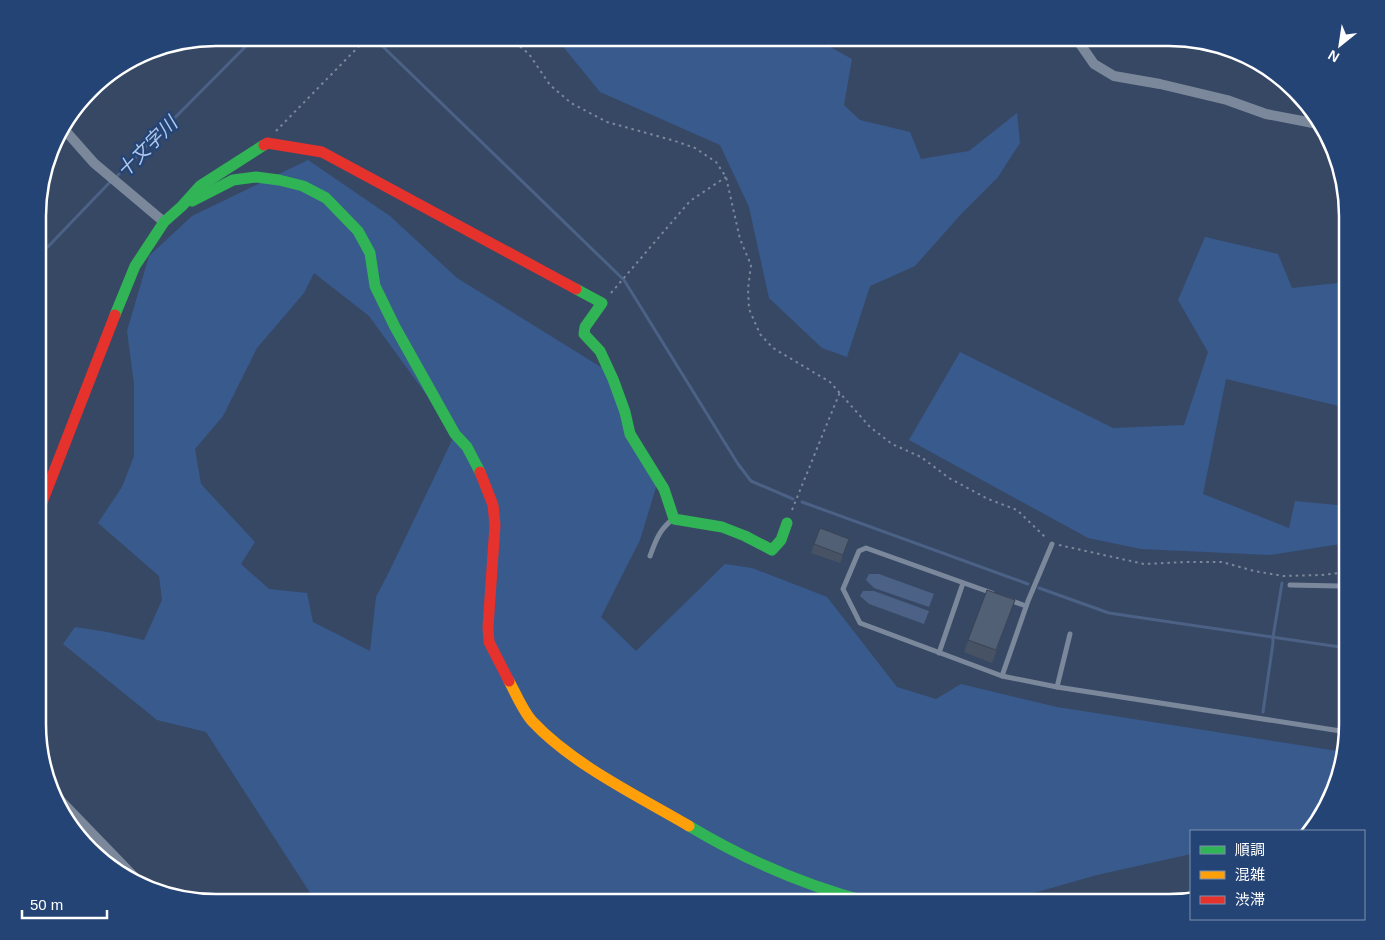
<svg xmlns="http://www.w3.org/2000/svg" width="1385" height="940" font-family="Arial,'Noto Sans JP',sans-serif">
<style>
.green{fill:#395a8d;fill-rule:evenodd}
.water{fill:#4b6186}
.lines{fill:none;stroke-linecap:round;stroke-linejoin:round}
.stream{stroke:#4b6186;stroke-width:3}
.path{stroke:#7b889b;stroke-width:2;stroke-dasharray:2.5 4;stroke-linecap:butt}
.lane{stroke:#7b889b;stroke-width:5}
.street{stroke:#7b889b;stroke-width:10}
.fast{stroke:#30b455;stroke-width:11}
.slow{stroke:#ff9f0a;stroke-width:11}
.jam{stroke:#e5322d;stroke-width:11}
.wall{fill:#475365}
.building{fill:#526076;stroke:#394353}
.labels{text-anchor:middle;dominant-baseline:central;stroke-width:5;stroke-linejoin:round;paint-order:stroke}
.water-label{font-size:19px;font-style:italic;fill:#b1c8ea;stroke:#254476}
.rim{fill:none;stroke:#fff;stroke-width:2.5}
</style>
<rect width="100%" height="100%" fill="#374864"/>
<g class="green">
<path d="M556,38H814L852,59L844,105L860,120L910,132L921,159L969,151L1017,113L1020,143L998,177L963,212L915,266L870,286L847,357L822,348L769,298L749,207L720,145L600,92Z"/>
<path d="M308,160L390,216L457,278L604,369L657,484L640,540L601,617L636,651L725,564L752,568L827,597L897,687L936,699L961,684L1057,707L1344,752L1338,782L1312,831H1191V854L1097,875L1002,902H316L206,732L157,720L63,644L75,627L107,632L144,640L162,600L159,576L98,523L122,487L134,456V384L127,331L149,256L192,216ZM314,273L369,316L455,434L389,572L376,597L370,651L313,622L307,593L269,589L241,564L255,542L201,484L195,449L223,416L257,348L304,293Z"/>
<path d="M1205,237L1278,254L1292,288L1347,282V408L1226,379L1203,494L1289,528L1295,501L1347,506V543L1270,555L1141,549L1088,538L909,440L960,352L1113,428L1184,425L1208,352L1178,300Z"/>
</g>
<g class="water">
<path d="M869,574H879L934,594L929,607L874,588L866,580Z"/>
<path d="M863,591H874L929,611L924,624L869,604L860,596Z"/>
</g>
<g class="lines">
<g class="stream">
<path d="M374,38L624,280L738,464L751,481L793,499"/>
<path d="M116,177L254,38"/>
<path d="M39,256L111,181"/>
<path d="M802,502L1028,584"/>
<path d="M1039,588L1109,613L1347,648"/>
<path d="M1263,712L1273,643V637L1282,583"/>
</g>
<g class="path">
<path d="M510,38L529,54L550,85L571,103L607,122L675,141L695,148L716,162L726,177L740,239L751,265L748,289L749,309L760,334L773,348L830,382L870,427L892,444L921,457L949,478L988,499L1017,510L1046,538"/>
<path d="M276,131L367,38"/>
<path d="M611,293L690,201L726,177"/>
<path d="M792,510L840,392"/>
<path d="M1059,545L1144,564L1186,562H1222L1254,571L1283,576L1322,575L1347,572"/>
</g>
<g class="lane">
<path d="M650,556C656,540 659,530 673,519"/>
<path d="M1290,585L1339,586L1342,583L1347,584"/>
<path d="M992,593L866,548L859,551L843,589L860,623L1002,676L1057,687L1347,732"/>
<path d="M1009,600L1026,606"/>
<path d="M939,653L963,583"/>
<path d="M1002,676L1028,601L1052,544"/>
<path d="M1057,687L1070,634"/>
</g>
<g class="street">
<path d="M1076,38L1094,64L1114,76L1160,84L1227,100L1266,114L1318,124"/>
<path d="M63,128L94,163L164,222"/>
<path d="M55,795L140,883"/>
</g>
<g class="fast">
<path d="M192,201L233,180L256,177L279,180L303,186L326,198L358,231L370,253L375,286L395,327L455,434L467,447L480,472"/>
<path d="M576,289L602,303L585,327L584,334L600,351L613,379L625,412L630,434L664,489L674,519L722,527L745,536L772,550L781,540L787,523"/>
<path d="M115,315L135,266L164,222L182,206L200,186L264,145"/>
<path d="M689,826C744,859 806,886 868,902"/>
</g>
<path class="slow" d="M509,681C516,694 523,711 532,721C573,765 638,796 689,826"/>
<g class="jam">
<path d="M264,145L267,143L322,152L576,289"/>
<path d="M480,472L493,505L495,525L488,627L489,642L509,681"/>
<path d="M39,510L115,315"/>
</g>
</g>
<g class="wall">
<path d="M820,528L849,539L840,563L811,553Z"/>
<path d="M987,590L1015,600L992,663L964,652Z"/>
</g>
<g class="building">
<path d="M820,528L849,539L843,555L814,544Z"/>
<path d="M987,590L1015,600L996,650L968,640Z"/>
</g>
<g class="labels">
<g class="water-label">
<text transform="translate(147 147) rotate(-45)">十文字川</text>
</g>
</g>
<path d="M0 0H1385V940H0ZM216 46H1169A170 170 0 0 1 1339 216V724A170 170 0 0 1 1169 894H216A170 170 0 0 1 46 724V216A170 170 0 0 1 216 46Z" fill="#254476" fill-rule="evenodd"/>
<path class="rim" d="M216 46H1169A170 170 0 0 1 1339 216V724A170 170 0 0 1 1169 894H216A170 170 0 0 1 46 724V216A170 170 0 0 1 216 46Z"/>
<rect x="1190" y="830" width="175" height="90" fill="#254476" stroke="#7c8fad"/>
<rect x="1200" y="846" width="25" height="8" fill="#30b455" stroke="#7c8fad"/>
<text x="1235" y="855" font-size="15" fill="#ffffff">順調</text>
<rect x="1200" y="871" width="25" height="8" fill="#ff9f0a" stroke="#7c8fad"/>
<text x="1235" y="880" font-size="15" fill="#ffffff">混雑</text>
<rect x="1200" y="896" width="25" height="8" fill="#e5322d" stroke="#7c8fad"/>
<text x="1235" y="905" font-size="15" fill="#ffffff">渋滞</text>
<g transform="translate(1340 45) rotate(210)" stroke="#254476" stroke-width="4" paint-order="stroke">
<path d="M0-4L9 19L0 12L-9 19Z" fill="#ffffff"/>
<text y="-8" font-size="14" font-weight="bold" text-anchor="middle" fill="#ffffff">N</text>
</g>
<path d="M22 910v8h85v-8" fill="none" stroke="#ffffff" stroke-width="2.5"/>
<text x="30" y="910" font-size="15" fill="#ffffff" stroke="#254476" stroke-width="4" paint-order="stroke">50 m</text>
</svg>
